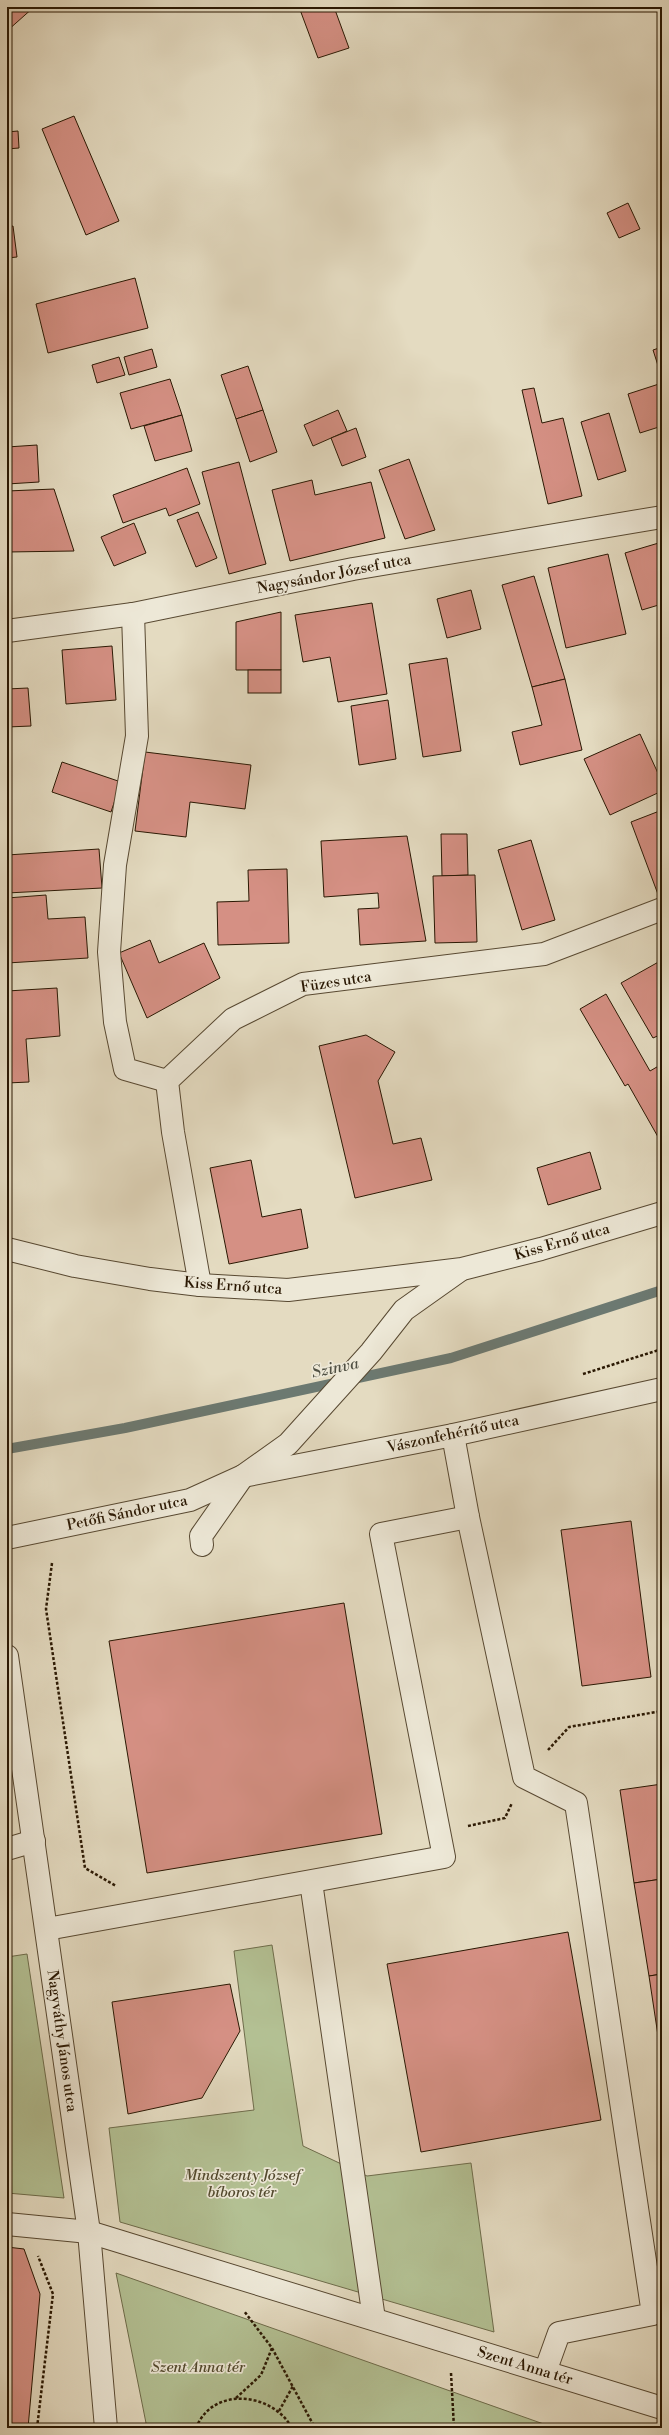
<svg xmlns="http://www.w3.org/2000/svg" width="669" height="2435" font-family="'Libre Bodoni',serif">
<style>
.green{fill:#b3c093;stroke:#6e6c4b}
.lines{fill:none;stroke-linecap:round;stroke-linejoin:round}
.stream{stroke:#6c7971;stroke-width:10}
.building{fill:#d59084;stroke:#2a1803}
.minor-casing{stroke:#584932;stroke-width:24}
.path{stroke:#2a1803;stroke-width:2.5;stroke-dasharray:3 2;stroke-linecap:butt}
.minor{stroke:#ede8d7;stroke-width:22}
.labels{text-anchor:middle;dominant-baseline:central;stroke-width:3.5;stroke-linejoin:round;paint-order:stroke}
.street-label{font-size:15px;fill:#2a1803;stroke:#ede8d7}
.park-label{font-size:15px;font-style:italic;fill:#534a2e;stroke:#ede8d7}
.water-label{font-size:16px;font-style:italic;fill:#505043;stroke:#ede8d7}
</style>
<rect width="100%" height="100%" fill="#e4dbc1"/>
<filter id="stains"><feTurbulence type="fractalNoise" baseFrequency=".005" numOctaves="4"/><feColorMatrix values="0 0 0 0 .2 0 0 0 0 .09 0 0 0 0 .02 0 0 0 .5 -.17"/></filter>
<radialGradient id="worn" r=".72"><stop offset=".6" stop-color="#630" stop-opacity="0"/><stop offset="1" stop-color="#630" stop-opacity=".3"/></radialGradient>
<g class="green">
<path d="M272,1945L303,2146L367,2176L471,2163L494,2332L120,2222L109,2128L254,2110L234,1951Z"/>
<path d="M27,1954L64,2198L7,2193V1957Z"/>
<path d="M116,2273L555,2428H147Z"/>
</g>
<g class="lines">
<path class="stream" d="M7,1449L125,1428L451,1358L662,1290"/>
</g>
<g class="building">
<path d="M7,7H34L7,31Z"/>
<path d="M299,7H334L349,48L318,58Z"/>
<path d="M74,116L119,221L86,235L42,129Z"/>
<path d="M18,131L19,148L7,149V132Z"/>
<path d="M628,203L640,229L619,238L607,213Z"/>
<path d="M13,226L17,257L7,258V227Z"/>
<path d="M135,278L148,328L48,353L36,304Z"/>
<path d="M662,347V378L653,350Z"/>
<path d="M152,349L157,367L129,375L124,357Z"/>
<path d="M119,357L125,375L97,383L92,365Z"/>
<path d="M248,366L263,410L236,419L221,375Z"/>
<path d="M170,379L182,415L131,429L120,393Z"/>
<path d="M662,383V426L640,433L628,394Z"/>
<path d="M534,388L542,423L563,418L582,496L548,504L522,390Z"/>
<path d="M263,410L277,452L250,462L236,419Z"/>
<path d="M338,410L347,431L313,446L304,425Z"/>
<path d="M609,413L626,471L598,480L581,422Z"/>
<path d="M182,415L192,451L155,461L144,426Z"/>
<path d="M356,428L366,457L342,466L331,438Z"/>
<path d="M37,445L39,482L7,484V447Z"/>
<path d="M409,459L435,530L405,539L379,470Z"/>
<path d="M239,462L266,564L229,574L202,472Z"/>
<path d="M187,468L200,504L169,516L166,508L123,523L113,495Z"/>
<path d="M312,480L315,495L371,482L385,538L290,561L272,490Z"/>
<path d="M54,489L74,551L7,552V491Z"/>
<path d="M198,512L217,558L196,567L177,520Z"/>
<path d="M134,523L146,553L114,566L101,537Z"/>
<path d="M662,542V604L642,610L625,553Z"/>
<path d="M608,554L626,634L566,648L548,568Z"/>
<path d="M534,576L565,679L532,687L502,585Z"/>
<path d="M471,590L481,629L447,638L437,599Z"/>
<path d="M372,603L387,694L338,702L330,657L303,662L295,615Z"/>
<path d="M281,612V670H236V622Z"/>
<path d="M112,646L116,700L66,704L62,650Z"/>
<path d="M447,658L461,751L423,757L409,664Z"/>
<rect x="248" y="670" width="33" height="23"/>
<path d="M565,679L582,750L520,765L512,732L542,725L532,687Z"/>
<path d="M28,688L31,726L7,727V689Z"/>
<path d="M388,700L396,759L359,765L351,706Z"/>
<path d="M640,734L662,782V791L610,815L584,759Z"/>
<path d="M145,752L251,765L245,809L190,802L186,837L135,831Z"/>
<path d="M62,762L121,782L111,812L52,792Z"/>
<path d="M662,810V896L659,897L631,822Z"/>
<path d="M441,834H467L468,875L442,876Z"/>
<path d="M407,836L426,941L360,945L358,909L379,908L378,893L324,897L321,841Z"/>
<path d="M531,840L555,920L522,930L498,850Z"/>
<path d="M99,849L102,888L7,893V855Z"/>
<path d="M287,869L289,943L218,945L217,902L249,901L248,870Z"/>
<path d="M475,875L477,942L435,943L433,876Z"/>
<path d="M46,895L48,919L85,917L88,958L7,963V898Z"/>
<path d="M150,940L159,963L204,943L220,978L147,1018L119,953Z"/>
<path d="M662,960V1034L653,1038L621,983Z"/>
<path d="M57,988L60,1036L26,1039L29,1082L7,1083V991Z"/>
<path d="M606,994L650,1071L662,1064V1144L628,1084L625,1086L580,1009Z"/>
<path d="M366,1035L395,1052L378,1081L393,1144L421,1138L432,1180L355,1198L319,1046Z"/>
<path d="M590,1152L601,1189L548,1205L537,1168Z"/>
<path d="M251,1160L262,1217L301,1209L308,1248L229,1264L210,1168Z"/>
<path d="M631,1521L651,1677L582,1686L561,1530Z"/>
<path d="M344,1603L382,1834L147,1873L109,1641Z"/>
<path d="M662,1784V1879L634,1883L620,1790Z"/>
<path d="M662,1879V1974L649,1976L634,1883Z"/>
<path d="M568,1932L601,2120L421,2152L387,1964Z"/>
<path d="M662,1974V2062L649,1976Z"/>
<path d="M230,1984L240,2031L202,2098L128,2114L112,2002Z"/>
<path d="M7,2247L24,2249L40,2294L28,2428H7Z"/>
</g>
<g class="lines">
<defs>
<g id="minor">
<path d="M133,614L137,736L115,865L109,952L115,1022L125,1069L167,1081"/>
<path d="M7,631L133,614L353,569L662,517"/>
<path d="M7,1249L75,1266L150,1279L200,1285L288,1290L462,1269L541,1249L662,1213"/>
<path d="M200,1285L173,1132L167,1081L233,1019L303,984L544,954L662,909"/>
<path d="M453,1435L468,1517L524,1777L576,1803L653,2314L559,2333L545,2372"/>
<path d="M7,1538L190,1500L243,1476L453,1435L662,1389"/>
<path d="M202,1545L201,1536L243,1476L288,1444L371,1352L404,1310L459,1271"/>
<path d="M7,1656L89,2232L106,2428"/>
<path d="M7,1849L34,1841"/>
<path d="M311,1882L374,2319"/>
<path d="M47,1929L444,1857L381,1534L468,1517"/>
<path d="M7,2224L89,2232L662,2408"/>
</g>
</defs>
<use href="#minor" class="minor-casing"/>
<g class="path">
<path d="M583,1374L662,1349"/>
<path d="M52,1563L46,1609L85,1868L116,1886"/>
<path d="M548,1750L569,1727L662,1711"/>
<path d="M468,1826L505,1818L512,1803"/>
<path d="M272,2348L315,2428"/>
<path d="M451,2373L454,2428"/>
<path d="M236,2398L261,2375L272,2348L244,2311"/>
<path d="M279,2411L293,2386"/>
<path d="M37,2428L53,2294L38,2256"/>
<path d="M196,2428C213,2385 273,2393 292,2428"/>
</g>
<use href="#minor" class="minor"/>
</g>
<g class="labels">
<g class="street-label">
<text transform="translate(334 574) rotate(-11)">Nagysándor József utca</text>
<text transform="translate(336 982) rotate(-9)">Füzes utca</text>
<text transform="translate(562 1242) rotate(-16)">Kiss Ernő utca</text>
<text transform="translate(233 1286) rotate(4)">Kiss Ernő utca</text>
<text transform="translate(453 1434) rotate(-12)">Vászonfehérítő utca</text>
<text transform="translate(127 1513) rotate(-12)">Petőfi Sándor utca</text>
<text transform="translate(62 2041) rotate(82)">Nagyváthy János utca</text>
<text transform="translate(525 2366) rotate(17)">Szent Anna tér</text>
</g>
<g class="park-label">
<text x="242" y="2175">Mindszenty József<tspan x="242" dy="17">bíboros tér</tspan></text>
<text x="198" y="2367">Szent Anna tér</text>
</g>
<g class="water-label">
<text transform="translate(335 1368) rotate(-12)">Szinva</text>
</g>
</g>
<rect width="669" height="2435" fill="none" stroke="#e4dbc1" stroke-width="24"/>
<rect x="8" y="8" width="653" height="2419" fill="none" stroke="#2a1803" stroke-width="2"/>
<rect x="12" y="12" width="645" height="2411" fill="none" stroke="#2a1803"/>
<rect width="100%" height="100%" filter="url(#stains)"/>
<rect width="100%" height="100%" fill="url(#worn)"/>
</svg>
